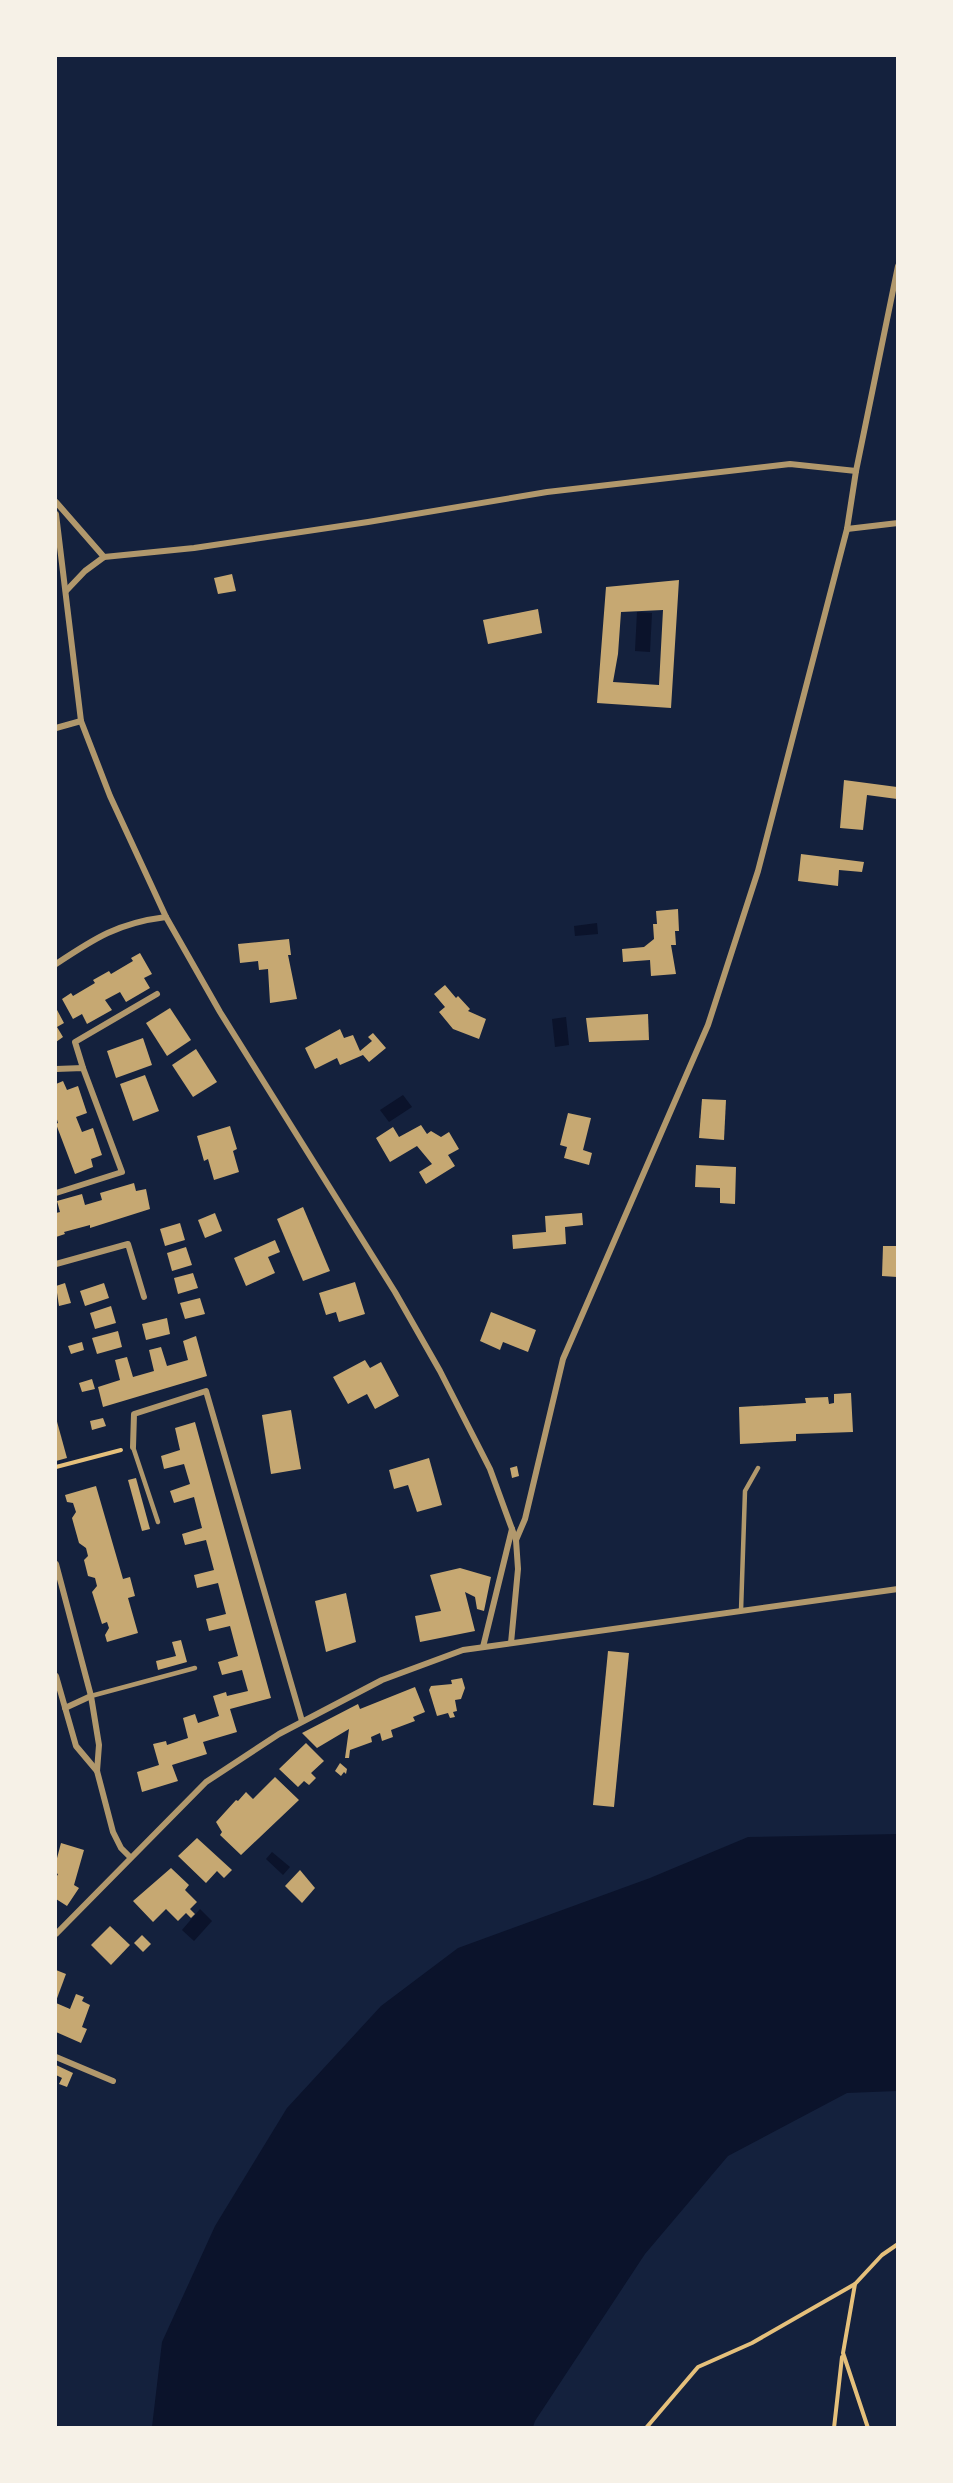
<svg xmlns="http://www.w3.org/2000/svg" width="953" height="2483" font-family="'Source Serif 4',serif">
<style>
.water{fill:#0b132b}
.building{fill:#c6a872;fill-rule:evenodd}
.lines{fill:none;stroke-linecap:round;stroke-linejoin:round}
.path{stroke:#e5c07b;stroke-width:4}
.service{stroke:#b1986c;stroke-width:4.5}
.minor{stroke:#b1986c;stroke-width:6}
</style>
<rect width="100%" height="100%" fill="#14213d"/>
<g class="water">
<path d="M637,612L652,613L650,652L635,651Z"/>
<path d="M597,923L598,934L575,936L574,926Z"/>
<path d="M566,1017L569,1045L555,1047L552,1019Z"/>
<path d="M403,1095L412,1107L389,1122L380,1110Z"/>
<path d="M897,1834V2091L847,2093L728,2156L645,2254L535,2421L533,2427H152L162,2342L215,2226L287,2108L381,2006L458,1948L650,1878L748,1837Z"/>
<path d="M272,1852L290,1867L283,1875L266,1859Z"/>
<path d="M200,1909L212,1921L194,1941L182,1930Z"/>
</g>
<g class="building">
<path d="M232,574L236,591L218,594L214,578Z"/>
<path d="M679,580L671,708L597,703L606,587ZM663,610L659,685L613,682L618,654L621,612Z"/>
<path d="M538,609L542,633L488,644L483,620Z"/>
<path d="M844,780L897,787V799L867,795L863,830L840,828Z"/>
<path d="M801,854L864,862L862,872L839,870L838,886L798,881Z"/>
<path d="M678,909L679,931H675L676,945H671L676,974L651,976L650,960L623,962L622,949L644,947L654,939L653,924H657L656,911Z"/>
<path d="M289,939L291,955H288L297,999L270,1003L268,969L259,970L258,961L240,963L238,944Z"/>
<path d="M140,953L152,974L144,978L150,988L126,1002L120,992L105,1000L112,1010L87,1024L82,1014L73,1019L62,999L71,993L73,996L95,983L93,980L109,971L111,974L133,961L131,958Z"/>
<path d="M445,985L456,998L458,996L470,1009L468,1011L486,1019L479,1039L453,1029L439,1012L445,1007L434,994Z"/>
<path d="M56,1008L64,1023L57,1027L63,1037L56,1042Z"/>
<path d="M170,1008L191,1040L167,1056L146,1023Z"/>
<path d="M648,1014L649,1040L589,1042L586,1018Z"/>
<path d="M340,1029L344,1038L353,1035L360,1051L372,1041L368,1037L373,1033L386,1048L369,1062L363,1055L340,1065L337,1058L315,1069L305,1048Z"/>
<path d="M143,1038L152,1065L116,1078L107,1051Z"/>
<path d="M196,1049L217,1082L193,1097L172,1065Z"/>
<path d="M145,1075L159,1111L133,1121L120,1084Z"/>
<path d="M63,1081L67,1090L78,1086L87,1113L76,1117L82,1132L93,1128L102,1155L91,1159L93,1167L75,1174L56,1124L58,1123L56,1116V1084Z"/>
<path d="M702,1099L726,1100L724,1140L699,1138Z"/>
<path d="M568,1113L591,1118L583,1150L592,1153L589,1165L564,1158L567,1147L560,1145Z"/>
<path d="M421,1125L427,1134L431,1131L441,1137L449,1132L459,1149L448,1155L455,1166L426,1184L419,1172L432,1164L417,1146L390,1162L376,1138L393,1127L399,1137Z"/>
<path d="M230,1126L237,1149L233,1151L239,1172L214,1180L208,1159L204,1161L197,1136Z"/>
<path d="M696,1165L736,1167L735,1204L720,1203V1188L695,1187Z"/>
<path d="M134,1183L136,1191L146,1189L150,1209L90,1228V1225L64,1232L65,1234L56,1237V1213L60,1212L57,1201L82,1194L85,1205L102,1200L100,1193Z"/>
<path d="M303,1207L330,1271L303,1281L277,1219Z"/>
<path d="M215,1213L222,1231L205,1238L198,1220Z"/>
<path d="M582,1213L583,1225L565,1227L566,1244L513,1249L512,1235L546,1232L545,1216Z"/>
<path d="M180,1223L185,1240L165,1246L160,1229Z"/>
<path d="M275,1240L280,1252L268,1257L275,1273L246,1286L234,1258Z"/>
<path d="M883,1246H897V1277L882,1276Z"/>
<path d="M186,1247L192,1265L172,1271L167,1253Z"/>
<path d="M193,1273L198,1288L178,1294L174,1278Z"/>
<path d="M355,1282L365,1314L339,1322L336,1312L326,1315L319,1293Z"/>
<path d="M65,1283L71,1303L59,1306L56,1286Z"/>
<path d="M104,1283L109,1298L85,1306L80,1291Z"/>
<path d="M200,1298L205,1314L185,1319L180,1303Z"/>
<path d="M111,1306L116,1323L95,1329L90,1313Z"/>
<path d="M491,1312L536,1330L528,1352L503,1342L500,1350L480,1341Z"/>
<path d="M167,1318L170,1334L146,1340L142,1324Z"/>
<path d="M118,1331L122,1347L97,1354L92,1338Z"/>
<path d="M196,1336L207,1376L103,1407L98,1387L120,1380L115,1360L127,1357L133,1377L154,1371L149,1350L161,1347L167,1366L188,1360L183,1341Z"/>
<path d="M82,1342L84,1350L71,1354L68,1346Z"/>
<path d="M365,1360L370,1368L381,1362L399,1396L375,1409L367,1394L348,1404L333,1377Z"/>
<path d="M92,1379L95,1389L82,1392L79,1383Z"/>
<path d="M851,1393L853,1432L796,1434V1441L740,1444L739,1407L806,1403L805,1398L828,1397L829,1404L834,1403V1394Z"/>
<path d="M291,1410L301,1469L271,1474L262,1415Z"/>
<path d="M56,1418L67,1458L56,1461Z"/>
<path d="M103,1418L106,1426L92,1430L90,1421Z"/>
<path d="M195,1422L271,1698L230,1709L237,1732L203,1742L207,1754L172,1765L178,1781L142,1792L137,1772L159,1765L153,1744L166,1741L167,1745L188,1738L183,1718L195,1714L198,1723L219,1716L213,1696L226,1692L227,1696L248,1691L242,1670L222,1675L218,1662L238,1656L230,1626L209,1631L206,1619L226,1614L218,1583L197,1588L194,1575L214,1570L206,1540L185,1545L182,1534L202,1528L194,1497L174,1503L170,1491L190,1484L184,1464L164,1469L161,1456L180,1450L175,1428Z"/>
<path d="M429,1458L442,1505L417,1512L408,1485L394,1489L389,1470Z"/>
<path d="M517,1466L519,1476L512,1478L510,1468Z"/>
<path d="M136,1478L150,1529L142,1531L128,1480Z"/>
<path d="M96,1486L123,1579L130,1577L135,1596L128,1598L138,1633L107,1642L105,1635L109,1628L107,1622L102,1624L92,1592L97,1586L95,1578L88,1576L84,1560L88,1556L86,1548L79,1543L72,1518L76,1512L73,1503L67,1502L65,1495Z"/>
<path d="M460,1568L491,1577L484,1611L477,1609L475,1597L465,1592L475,1631L420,1642L415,1616L441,1611L430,1575Z"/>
<path d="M346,1593L356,1642L326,1652L315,1601Z"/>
<path d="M181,1640L187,1662L158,1670L156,1661L176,1656L172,1642Z"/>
<path d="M608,1651L629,1653L614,1807L593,1805Z"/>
<path d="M462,1678L465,1688L461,1699L455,1700L457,1711L453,1712L455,1717L450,1718L448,1713L437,1716L429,1690L431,1686L452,1684L451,1680Z"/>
<path d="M415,1687L425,1712L413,1717L415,1721L391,1730L393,1737L382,1741L380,1733L371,1737L372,1742L350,1750L349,1758H345L349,1729L317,1748L302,1733L358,1704L360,1709Z"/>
<path d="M306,1743L324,1761L311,1773L316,1778L309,1785L304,1781L298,1787L279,1769Z"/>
<path d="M340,1763L347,1769L346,1774L344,1772L341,1776L335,1771Z"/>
<path d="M275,1777L299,1800L241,1855L220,1835L222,1832L216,1822L236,1800L238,1801L246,1792L253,1799Z"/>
<path d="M197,1838L232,1870L224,1878L217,1871L206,1883L178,1856Z"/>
<path d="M61,1843L84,1850L74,1885L79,1888L67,1906L56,1899V1878L58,1874L56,1873V1862Z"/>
<path d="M171,1868L189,1885L185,1890L197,1902L190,1909L195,1914L191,1918L186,1913L178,1921L166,1909L153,1922L133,1901Z"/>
<path d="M300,1870L315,1888L302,1903L285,1886Z"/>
<path d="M110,1926L130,1945L111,1965L91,1945Z"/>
<path d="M142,1935L151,1944L143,1952L134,1943Z"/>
<path d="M56,1970L66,1974L56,2001Z"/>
<path d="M76,1994L84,1997L82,2001L90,2005L82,2027L87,2029L81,2043L56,2032V2003L70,2009Z"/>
<path d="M56,2065L73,2073L67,2087L59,2084L62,2078L56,2075Z"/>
</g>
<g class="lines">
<g class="path">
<path d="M56,1467L121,1450"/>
<path d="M855,2284L843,2353L868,2428"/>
<path d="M646,2428L698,2367L752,2343L855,2284L882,2255L898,2244"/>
<path d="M834,2428L842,2357"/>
</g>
<g class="service">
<path d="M133,1447L158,1522"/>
<path d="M741,1611L745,1491L758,1468"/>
<path d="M91,1696L195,1668"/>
</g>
<g class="minor">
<path d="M56,502L104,557"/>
<path d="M56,514L81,721L110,796L166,917L220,1012L395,1292L440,1371L490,1469L516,1540L518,1569L511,1643"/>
<path d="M847,529L898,523"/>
<path d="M66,591L85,571L104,557L194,548L368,522L547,492L790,464L856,471"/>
<path d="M56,728L81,721"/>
<path d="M56,964C95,938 118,923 166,917"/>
<path d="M83,1068L75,1042L157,994"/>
<path d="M56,1069L83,1068L122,1172L56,1193"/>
<path d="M56,1264L128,1244L144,1297"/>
<path d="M133,1447L134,1414L206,1391L302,1721"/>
<path d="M516,1540L525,1519L563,1359L708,1025L758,871L847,529L856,471L898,266"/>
<path d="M56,1564L91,1696L99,1745L97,1771L113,1832L121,1848L130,1857"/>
<path d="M483,1647L512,1529"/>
<path d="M56,1676L76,1746L97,1771"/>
<path d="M65,1708L91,1696"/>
<path d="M56,1934L206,1782L279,1734L382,1680L463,1650L898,1589"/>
<path d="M56,2057L113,2081"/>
</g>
</g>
<rect width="953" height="2483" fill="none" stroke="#f6f1e7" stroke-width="114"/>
</svg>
